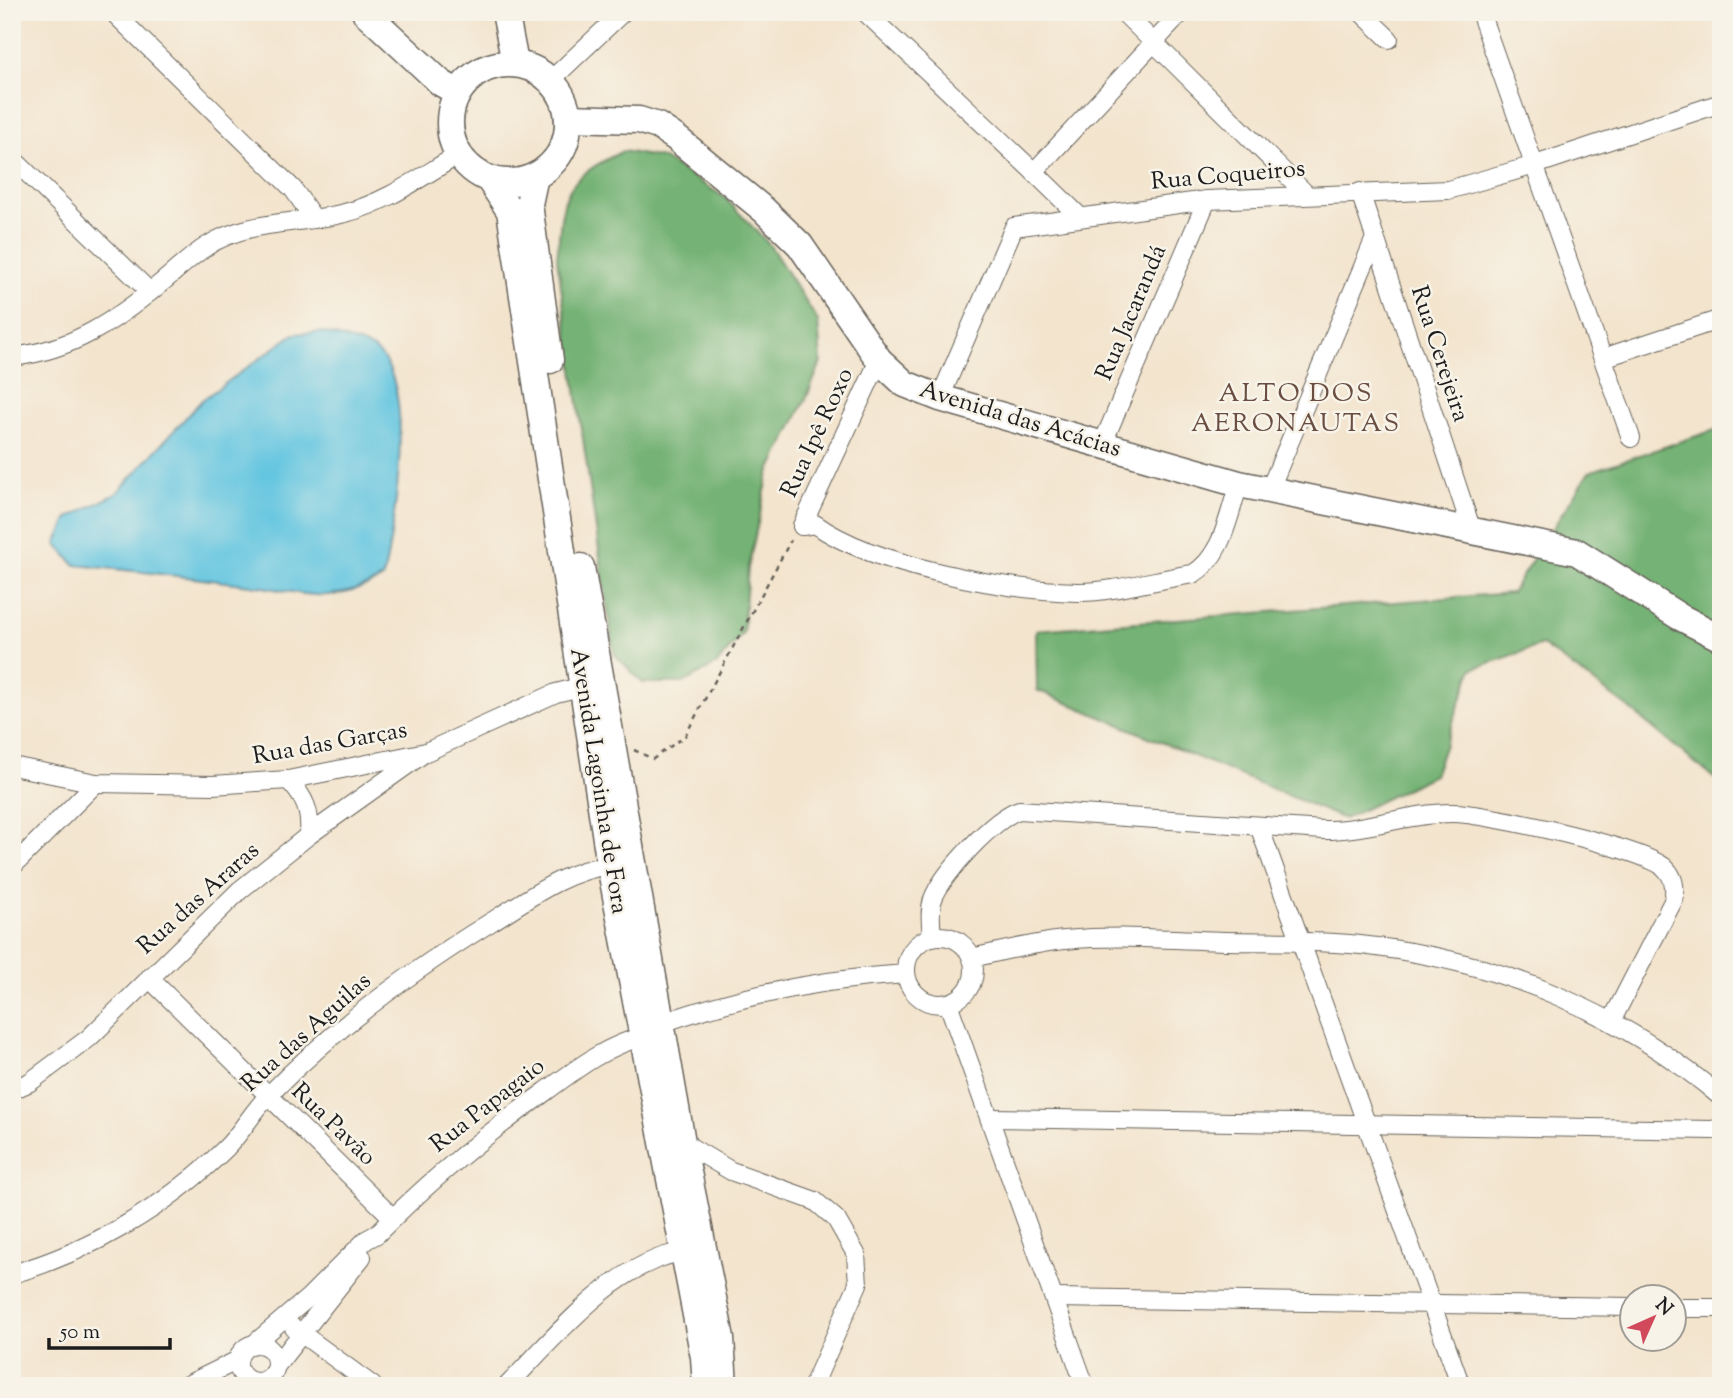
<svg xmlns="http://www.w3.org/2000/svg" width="1733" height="1398" font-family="'Sorts Mill Goudy',serif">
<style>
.forest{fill:#74b274;stroke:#486748;stroke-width:2}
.water{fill:#62c5e0;stroke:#3f707e;stroke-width:2}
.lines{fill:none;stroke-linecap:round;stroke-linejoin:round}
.street-casing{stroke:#67625a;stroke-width:20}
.secondary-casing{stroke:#67625a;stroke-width:29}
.path{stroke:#67625a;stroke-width:2.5;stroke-dasharray:5 5;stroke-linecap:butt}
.street{stroke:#fff;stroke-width:18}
.secondary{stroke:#fff;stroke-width:26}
.labels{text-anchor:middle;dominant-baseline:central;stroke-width:5;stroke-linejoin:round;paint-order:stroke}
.street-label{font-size:24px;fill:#1c1c1c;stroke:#f7f3e8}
.neighbourhood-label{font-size:26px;letter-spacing:2px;fill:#6a4e41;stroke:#f7f3e8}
</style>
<rect width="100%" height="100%" fill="#f7f3e8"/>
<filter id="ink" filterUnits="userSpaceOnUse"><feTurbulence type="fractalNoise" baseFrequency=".0143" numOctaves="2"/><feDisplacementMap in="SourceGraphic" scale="14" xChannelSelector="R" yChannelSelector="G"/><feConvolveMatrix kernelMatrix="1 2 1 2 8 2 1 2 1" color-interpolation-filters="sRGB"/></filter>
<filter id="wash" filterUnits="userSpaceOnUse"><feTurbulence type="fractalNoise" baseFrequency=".00686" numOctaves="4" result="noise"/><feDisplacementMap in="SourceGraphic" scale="28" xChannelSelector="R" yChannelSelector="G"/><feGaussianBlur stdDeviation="1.57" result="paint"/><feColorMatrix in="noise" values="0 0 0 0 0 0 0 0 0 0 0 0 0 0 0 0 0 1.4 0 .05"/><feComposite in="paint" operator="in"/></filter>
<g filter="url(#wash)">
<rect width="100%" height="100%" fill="#f3e4cd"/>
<g class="forest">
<path d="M623,151L662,158L724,197L769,244L818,321L821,362L806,399L769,473L748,568L743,633L717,664L683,683H643L614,654L557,259C563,193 561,181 623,151Z"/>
<path d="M1721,428V784L1625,705L1542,645L1472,669L1434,775L1344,819L1037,690L1036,630L1511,593L1589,472Z"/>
</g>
<path class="water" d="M322,332C338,337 358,341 373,349C420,377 393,533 383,578C326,609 299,590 242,584C186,577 131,570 75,565L56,544L68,518L116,494L202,400L294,334Z"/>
</g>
<g filter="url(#ink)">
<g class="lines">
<defs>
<g id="street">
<path d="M113,12L293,189L314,219"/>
<path d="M865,12L1034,172"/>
<path d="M1123,12L1305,193"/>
<path d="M1361,12L1389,39"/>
<path d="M1480,12L1631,438"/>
<path d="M551,80L623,12"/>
<path d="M12,158L150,292"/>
<path d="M1360,192L1472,531"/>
<path d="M1079,216L1034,172L1182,12"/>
<path d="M12,357C73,350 115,321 161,283C176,271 191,256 207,246C248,219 299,225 345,213C386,203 422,176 458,155"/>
<path d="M1603,358L1721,319"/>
<path d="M940,398L1014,227L1207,200L1448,190L1535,165L1721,103"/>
<path d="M1102,445L1207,200"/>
<path d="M1269,491L1375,238"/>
<path d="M802,526L815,524C874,566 1004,590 1077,592C1109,593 1159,579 1193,574C1223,556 1228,516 1239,484"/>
<path d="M802,526L879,360"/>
<path d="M12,766L96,783L213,785L288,780L426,752L556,693L592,684"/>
<path d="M288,780C305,797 311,812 309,835"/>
<path d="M1259,826L1461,1386"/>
<path d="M12,867L96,783"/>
<circle cx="940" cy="970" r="34"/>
<path d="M932,937C931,924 929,911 933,899C942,874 994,818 1019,810L1324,830C1369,830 1409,813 1452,813C1486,813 1638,847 1664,867C1674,876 1676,888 1673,901L1612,1020"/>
<path d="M972,958C1003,951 1034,943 1065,940C1118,935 1171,939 1224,941C1275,942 1326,940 1377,947C1504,963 1623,1014 1721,1097"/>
<path d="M149,978L393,1218"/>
<path d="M948,1003L1085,1386"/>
<path d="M662,1023C742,995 821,979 906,974"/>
<path d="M12,1090L30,1082L89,1038L240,890L309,835L420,756"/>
<path d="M990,1118L1713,1130L1721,1127"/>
<path d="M682,1142L731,1171L815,1201L836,1219L856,1254L858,1284L813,1386"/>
<path d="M12,1274C92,1251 167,1206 226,1148C242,1132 253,1111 269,1095C335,1027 412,971 491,922C528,899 566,870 610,865"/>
<path d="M1054,1298L1632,1307"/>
<path d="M1674,1308H1721"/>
<path d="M294,1328L373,1386"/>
<path d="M254,1344L309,1297L366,1240L377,1234C429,1181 485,1135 545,1092C575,1070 605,1046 642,1037"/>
<circle cx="257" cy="1363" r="19"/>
<path d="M276,1366L362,1257"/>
<path d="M185,1386L238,1360"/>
<path d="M507,1386C554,1338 614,1263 682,1252"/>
</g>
<g id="secondary">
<path d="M365,12L441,83L457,92"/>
<path d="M505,12L515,63"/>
<circle cx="509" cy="123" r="59"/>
<path d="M568,118L639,120L658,126L676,138L764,210L800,245L879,360L905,384L940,398L1239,484L1577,552L1680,617L1721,638"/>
<path d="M535,176L529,204L550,360"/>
<path d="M489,179L510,211L610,865L704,1357L706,1386"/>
<path d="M581,567L682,1142L721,1338L724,1386"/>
</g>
</defs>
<use href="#street" class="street-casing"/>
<use href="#secondary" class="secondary-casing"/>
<path class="path" d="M634,750L653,759L685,736L791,540"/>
<use href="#street" class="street"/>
<use href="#secondary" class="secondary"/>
</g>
</g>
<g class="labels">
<g class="street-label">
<text transform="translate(1228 176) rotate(-5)">Rua Coqueiros</text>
<text transform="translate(1132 313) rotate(-67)">Rua Jacarandá</text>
<text transform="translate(1439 354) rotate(72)">Rua Cerejeira</text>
<text transform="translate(1020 420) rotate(17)">Avenida das Acácias</text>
<text transform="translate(818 433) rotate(-65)">Rua Ipê Roxo</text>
<text transform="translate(330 744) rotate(-10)">Rua das Garças</text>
<text transform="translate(598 781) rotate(81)">Avenida Lagoinha de Fora</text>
<text transform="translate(199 899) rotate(-42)">Rua das Araras</text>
<text transform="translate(307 1033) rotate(-42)">Rua das Aguilas</text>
<text transform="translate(488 1106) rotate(-38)">Rua Papagaio</text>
<text transform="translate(333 1125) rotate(44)">Rua Pavão</text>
</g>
<g class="neighbourhood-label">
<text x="1296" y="394">ALTO DOS<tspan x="1296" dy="30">AERONAUTAS</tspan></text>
</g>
</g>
<rect width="1733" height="1398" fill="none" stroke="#f7f3e8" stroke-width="42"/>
<g transform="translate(1653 1318) rotate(45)"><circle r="33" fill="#f7f3e8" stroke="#9f9d96" stroke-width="2"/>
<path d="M0-5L12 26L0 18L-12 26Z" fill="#d1495b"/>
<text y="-10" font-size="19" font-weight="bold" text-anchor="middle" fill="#1c1c1c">N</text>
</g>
<path d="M49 1338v10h121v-10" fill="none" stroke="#1c1c1c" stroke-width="3.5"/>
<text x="60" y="1338" font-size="21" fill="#1c1c1c" stroke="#f7f3e8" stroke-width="5" paint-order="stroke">50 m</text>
</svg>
